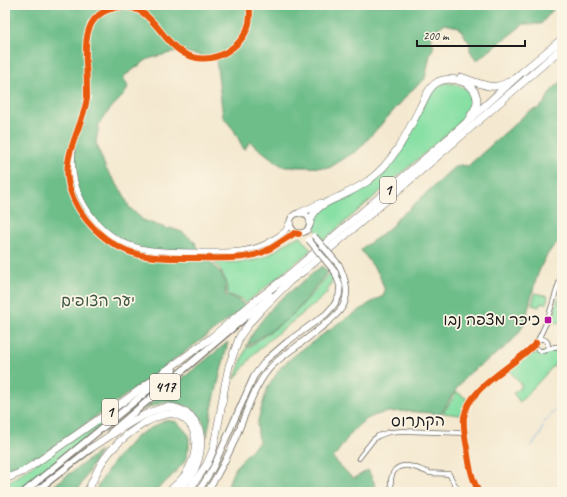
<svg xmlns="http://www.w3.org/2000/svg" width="567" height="497" font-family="Caveat,'Playpen Sans Hebrew',sans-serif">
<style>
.green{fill:#88e0a5;stroke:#527e60}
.forest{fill:#6ebe8a;stroke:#456d53}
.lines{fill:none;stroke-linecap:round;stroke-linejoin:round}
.stream{stroke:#70ade2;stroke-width:1}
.minor-casing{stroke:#68645b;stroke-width:5.5}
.tertiary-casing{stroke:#68645b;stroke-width:6}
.secondary-casing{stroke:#68645b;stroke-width:7}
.primary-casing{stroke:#68645b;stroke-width:8}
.trunk-casing{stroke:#68645b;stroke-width:8}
.minor{stroke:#fff;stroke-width:4}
.tertiary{stroke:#fff;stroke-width:5}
.secondary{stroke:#fff;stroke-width:5.5}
.primary{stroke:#fff;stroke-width:6}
.trunk{stroke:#fff;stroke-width:7}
.secondary-bridge-casing{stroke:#68645b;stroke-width:7;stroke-linecap:butt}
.secondary-bridge{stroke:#fff;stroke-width:5.5}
.cycleway-casing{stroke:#fcf5e5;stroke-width:8}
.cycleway{stroke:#e8590c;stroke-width:6}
.poi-dot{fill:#b5179e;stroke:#fcf5e5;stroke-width:1.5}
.labels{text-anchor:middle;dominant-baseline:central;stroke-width:3.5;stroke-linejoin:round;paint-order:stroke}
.shield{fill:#fcf5e5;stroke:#5f5d58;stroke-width:1}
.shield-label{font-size:15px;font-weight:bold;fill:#1c1c1c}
.park-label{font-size:16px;fill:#3c5745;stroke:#fcf5e5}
.poi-label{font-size:16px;fill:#1c1c1c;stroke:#fcf5e5;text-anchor:end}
.street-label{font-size:16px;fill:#1c1c1c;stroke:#fcf5e5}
</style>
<rect width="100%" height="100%" fill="#fcf5e5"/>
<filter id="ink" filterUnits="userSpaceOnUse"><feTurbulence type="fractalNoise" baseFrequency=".025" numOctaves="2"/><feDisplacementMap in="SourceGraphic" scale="8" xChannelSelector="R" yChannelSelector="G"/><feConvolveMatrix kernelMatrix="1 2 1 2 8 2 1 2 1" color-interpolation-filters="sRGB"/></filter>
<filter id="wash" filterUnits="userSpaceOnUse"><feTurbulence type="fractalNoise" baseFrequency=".012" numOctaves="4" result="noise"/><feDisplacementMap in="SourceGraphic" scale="16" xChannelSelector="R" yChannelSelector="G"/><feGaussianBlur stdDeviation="0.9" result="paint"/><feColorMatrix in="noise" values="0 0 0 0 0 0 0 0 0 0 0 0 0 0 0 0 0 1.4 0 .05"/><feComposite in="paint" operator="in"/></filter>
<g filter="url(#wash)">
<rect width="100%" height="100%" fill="#f4e9d0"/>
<g class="green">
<path d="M446,83C458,83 476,90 473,105C473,108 471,112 470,114L324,240L315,229L314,226L316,217L320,212L325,208L355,193L365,187L384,173L401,151L428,97L435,88L442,84Z"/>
<path d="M298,237H301L311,250L245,304L241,299L227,294V283L220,269L214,262C232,262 252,264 268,255C278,250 287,241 298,237Z"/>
<path d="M330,273L333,279L326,294L316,303L268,341L254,354L234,380L246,349L284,322L297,311Z"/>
<path d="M535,293L548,296L546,304L541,303L539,307L532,305Z"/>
<path d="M558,298L562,299V322L558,323L552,321Z"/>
<path d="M559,350L560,356L557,362L520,402L513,393L522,386L509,370L526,357L532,354Z"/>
<path d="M154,382L20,492H5V483L10,481Z"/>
<path d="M457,392L467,399L460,415L443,413Z"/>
</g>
<g class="forest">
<path d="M5,5H557L541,24H524L476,61L470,50V44L459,27L444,24L434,31L431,40L434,46L430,55L425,79L414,88L358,150L329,168L308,167H285L279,164L250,142L244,150L234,130L223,117L216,58L177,51L148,59L123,77L128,87L124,95L110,109L99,124L96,143L106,169L123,193L129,207L143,220L168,229L170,228L182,232L194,241L199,250L220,272L226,283L225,295L239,300L245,306L232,317L159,371L44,454L22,467L5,473Z"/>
<path d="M562,81V239C541,254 535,282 529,306C527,314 525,323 520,331C508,349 487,359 471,372C458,383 450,400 441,414C416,412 380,406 360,424C351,431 340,449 333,458L353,479L368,470L374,482L376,492H227C230,468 244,458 259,442L257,424L267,389L281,367L296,354L340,322L357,312L370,303L383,296L385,291L379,274L361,250L362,248L377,238L394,224L398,217L407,211L453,168L460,165L468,166L528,112L539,108L545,102L551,91Z"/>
<path d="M322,266L328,272L297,310L286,320L246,347L254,331L262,320L276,303Z"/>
<path d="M228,342L213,404L207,437C204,419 198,408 179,404C175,403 171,402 167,402C158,403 151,407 143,410Z"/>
<path d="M166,420L177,422L189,435V447L185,461L178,469L169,479L153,492H94L114,461L138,435Z"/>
<path d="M100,451L77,492H60L49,489Z"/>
</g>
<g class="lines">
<path class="stream" d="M532,445L540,435L544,423L557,407L562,405"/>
</g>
</g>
<g filter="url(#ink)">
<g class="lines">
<defs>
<g id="minor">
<circle cx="542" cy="345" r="6"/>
<path d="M538,340L547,321L562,273"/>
<path d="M545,350L554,347L562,346"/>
<path d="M359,458L373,440L378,436L389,432L402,431L464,433"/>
<path d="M393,492C388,479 392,464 409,466C416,467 423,471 430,473C436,474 443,473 449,474L459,492"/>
<path d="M479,492C471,478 469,463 467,448C465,438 463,427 464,417C469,386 515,366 536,343"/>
</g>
<g id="tertiary">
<path d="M249,5C252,20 248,33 237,44C214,65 188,63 168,40C160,31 153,20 143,13C135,8 124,6 114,8C85,15 85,40 86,64C87,75 87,86 87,98C83,127 61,155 69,186C78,219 107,247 140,255C159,259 178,258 197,258C218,258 240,260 261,253C272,249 281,241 292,235L294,233L299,234"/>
<path d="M73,151C68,194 98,238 140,248C160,253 181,251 201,252C227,252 254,254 275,238C278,236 282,234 285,231C287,229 288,225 289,223"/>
</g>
<g id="secondary">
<circle cx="300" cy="223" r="10"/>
<path d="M198,492L213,468L254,376L266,360L287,342L326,314L334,305L339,296L340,286L335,272"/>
<path d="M207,492C219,473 230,453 238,432C247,411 254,387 269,369C275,362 282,357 290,351C300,344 309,337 319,329C328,322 337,316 343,306C350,292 345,278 339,265"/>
</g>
<g id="primary">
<path d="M111,432C164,387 217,340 271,296"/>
<path d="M24,492L173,370"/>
<path d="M35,492L94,446"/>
</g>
<g id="trunk">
<path d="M461,77C476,82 493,92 508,82"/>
<path d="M300,213L321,203"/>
<path d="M310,223C313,207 327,202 341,196C350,192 359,187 368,181C398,159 411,124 428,92C430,89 433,85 436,83C450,74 477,82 477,101C477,106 474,111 471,115"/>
<path d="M91,448C110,436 148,408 169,407C176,407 182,410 188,414C207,429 202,458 191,476C187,482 182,487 177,492"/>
<path d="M5,479L22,472L33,465L106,414L211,338L255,301L285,278L449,138L521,73L562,39"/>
<path d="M87,492C92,483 96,473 101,464C112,446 129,432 148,421C156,417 165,413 174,414C180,415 185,419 189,423C201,437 195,461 185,475C181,481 174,487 168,492"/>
<path d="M187,492L192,486L207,464L213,450L220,415L225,385L229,366L240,336L251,321L261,310L290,281L305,270L460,137L562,48"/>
</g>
</defs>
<use href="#minor" class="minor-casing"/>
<use href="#tertiary" class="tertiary-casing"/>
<use href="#secondary" class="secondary-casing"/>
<use href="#primary" class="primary-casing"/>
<use href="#trunk" class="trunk-casing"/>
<use href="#minor" class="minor"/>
<use href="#tertiary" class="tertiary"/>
<use href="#secondary" class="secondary"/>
<use href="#primary" class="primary"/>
<use href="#trunk" class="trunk"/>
<defs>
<g id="secondary-bridge">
<path d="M314,236L339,265"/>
<path d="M309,240L335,272"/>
</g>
</defs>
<use href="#secondary-bridge" class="secondary-bridge-casing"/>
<use href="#secondary-bridge" class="secondary-bridge"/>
<defs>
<g id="cycleway">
<path d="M249,5C252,20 248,33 237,44C214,65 188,63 168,40C160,31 153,20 143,13C135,8 124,6 114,8C85,15 85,40 86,64C87,75 87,86 87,98C83,127 61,155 69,186C78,219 107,247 140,255C159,259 178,258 197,258C218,258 240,260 261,253C272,249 281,241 292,235L294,233L299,234"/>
<path d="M479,492C471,478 469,463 467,448C465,438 463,427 464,417C469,386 515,366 536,343"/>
</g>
</defs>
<use href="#cycleway" class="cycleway-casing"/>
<use href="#cycleway" class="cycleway"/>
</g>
</g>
<rect class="poi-dot" x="544" y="316" width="8" height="8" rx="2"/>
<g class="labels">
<g class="shield">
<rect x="380" y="177" width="16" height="26" rx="3"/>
<rect x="150" y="374" width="30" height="26" rx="3"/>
<rect x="102" y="399" width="16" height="26" rx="3"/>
</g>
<g class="shield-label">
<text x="388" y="190">1</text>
<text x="165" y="387">417</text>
<text x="110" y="412">1</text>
</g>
<g class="park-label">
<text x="98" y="301">יער הצופים</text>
</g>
<g class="poi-label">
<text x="540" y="320">כיכר מצפה נבו</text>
</g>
<g class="street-label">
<text transform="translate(418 421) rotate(-1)">הקתרוס</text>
</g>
</g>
<rect width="567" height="497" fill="none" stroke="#fcf5e5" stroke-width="20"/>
<path d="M417 40v6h108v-6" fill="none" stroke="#1c1c1c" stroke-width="2"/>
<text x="423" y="40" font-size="12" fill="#1c1c1c" stroke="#fcf5e5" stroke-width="3" paint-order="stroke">200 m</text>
</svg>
